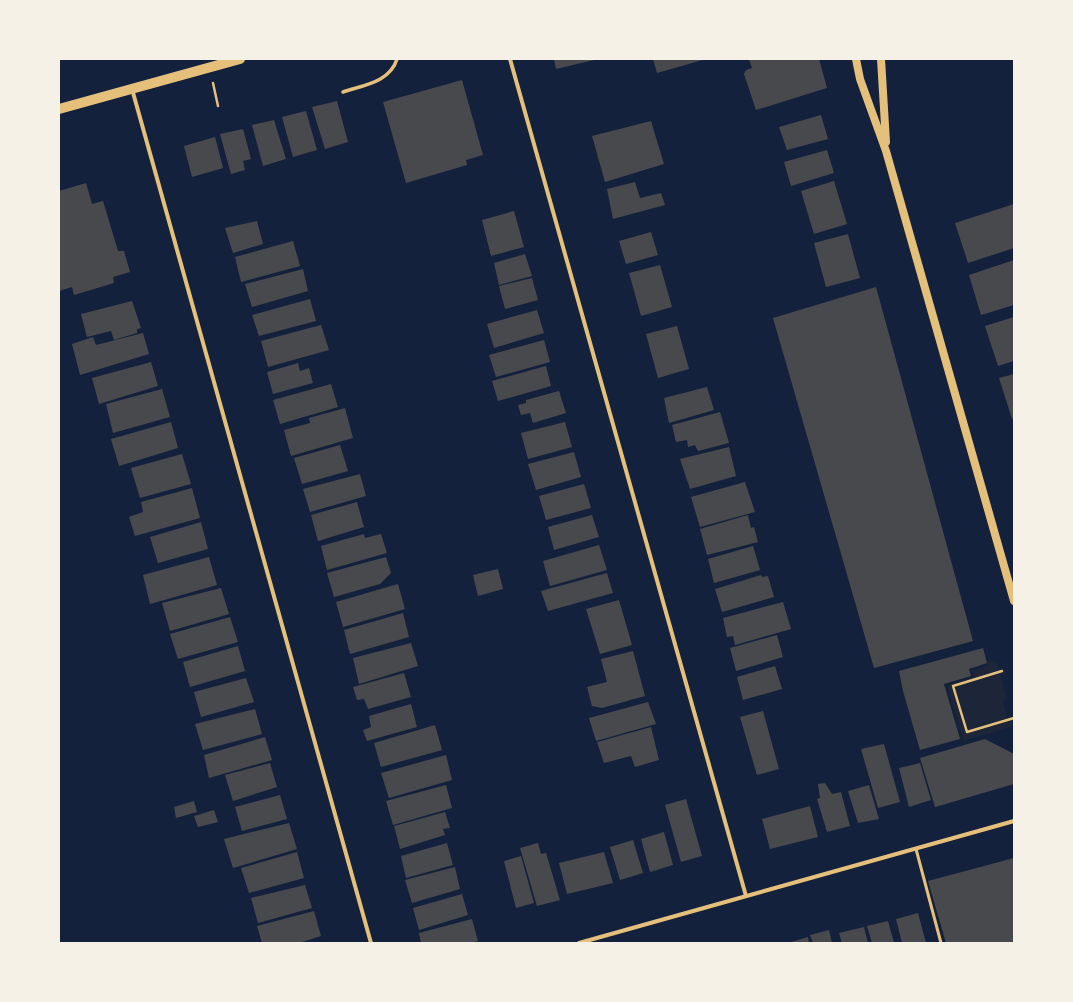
<svg xmlns="http://www.w3.org/2000/svg" width="1073" height="1002" font-family="Raleway,sans-serif">
<style>
.green{fill:#1d2539}
.building{fill:#48494c}
.lines{fill:none;stroke-linecap:round;stroke-linejoin:round}
.path{stroke:#e5c07b;stroke-width:2.5}
.service{stroke:#e5c07b;stroke-width:3}
.pedestrian{stroke:#e5c07b;stroke-width:3.5}
.minor{stroke:#e5c07b;stroke-width:4}
.secondary{stroke:#e5c07b;stroke-width:8}
.primary{stroke:#e5c07b;stroke-width:10}
</style>
<rect width="100%" height="100%" fill="#14213d"/>
<path class="green" d="M990,659L994,662H997L1007,699L1003,700L1007,718L1011,717L1013,726L964,741L947,685L974,677L972,671L988,665L987,661Z"/>
<g class="building">
<path d="M554,59H594V60L556,69Z"/>
<path d="M653,59H706L657,73Z"/>
<path d="M749,59H819L827,88L756,110L744,74L746,70L752,68Z"/>
<path d="M462,80L483,155L466,160L467,165L406,183L383,102Z"/>
<path d="M337,101L348,142L325,149L312,107Z"/>
<path d="M306,111L317,150L293,157L282,117Z"/>
<path d="M821,115L828,139L787,150L779,127Z"/>
<path d="M274,120L286,159L263,166L252,125Z"/>
<path d="M651,121L664,164L605,182L592,136Z"/>
<path d="M243,129L251,159L243,161L245,170L231,174L220,134Z"/>
<path d="M215,137L223,168L192,177L184,146Z"/>
<path d="M827,150L834,173L791,186L784,162Z"/>
<path d="M834,181L847,224L814,234L801,191Z"/>
<path d="M635,182L640,198L661,193L665,205L613,219L607,189Z"/>
<path d="M86,183L92,204L103,201L118,251H124L130,272L113,277L114,283L74,295L72,287L59,291V191Z"/>
<path d="M1014,204V248L968,263L955,223Z"/>
<path d="M514,211L524,247L491,256L482,220Z"/>
<path d="M257,221L263,244L233,253L225,228Z"/>
<path d="M651,232L658,255L626,264L619,241Z"/>
<path d="M848,234L860,278L826,287L814,243Z"/>
<path d="M293,241L300,266L241,282L235,257Z"/>
<path d="M525,254L532,276L499,285L494,263Z"/>
<path d="M1014,260V305L981,315L969,275Z"/>
<path d="M660,265L672,307L641,316L629,273Z"/>
<path d="M303,269L308,291L252,307L245,284Z"/>
<path d="M532,278L538,300L505,309L499,286Z"/>
<path d="M876,287L973,641L874,668L773,318Z"/>
<path d="M310,299L316,321L259,336L252,315Z"/>
<path d="M132,301L141,328L137,329V333L114,340L111,331L87,337L81,314Z"/>
<path d="M537,310L544,333L494,348L487,324Z"/>
<path d="M1014,317V361L998,366L985,326Z"/>
<path d="M321,325L329,350L268,367L261,341Z"/>
<path d="M677,326L689,369L658,378L646,334Z"/>
<path d="M143,333L149,354L80,375L72,344L93,337L96,345Z"/>
<path d="M544,340L550,362L496,377L489,355Z"/>
<path d="M151,362L158,386L99,404L92,378Z"/>
<path d="M298,363L300,371L309,368L313,383L273,394L267,372Z"/>
<path d="M546,366L551,386L498,401L492,381Z"/>
<path d="M1014,374V418L1012,419L999,378Z"/>
<path d="M331,384L338,407L280,424L273,400Z"/>
<path d="M707,387L714,410L669,423L664,398Z"/>
<path d="M162,389L170,417L113,433L106,404Z"/>
<path d="M559,391L566,413L533,423L530,413L521,415L518,405L526,403V400Z"/>
<path d="M345,408L353,438L291,456L284,430L310,423L309,418Z"/>
<path d="M720,412L729,443L698,451L695,445L688,447L687,440L676,442L672,425Z"/>
<path d="M171,422L178,448L119,466L111,439Z"/>
<path d="M565,422L572,447L528,459L521,433Z"/>
<path d="M340,445L348,471L302,484L294,458Z"/>
<path d="M729,447L736,476L690,489L680,459Z"/>
<path d="M574,452L581,477L536,490L528,464Z"/>
<path d="M182,454L191,484L140,498L131,468Z"/>
<path d="M360,474L366,496L310,512L303,489Z"/>
<path d="M745,482L755,512L700,527L691,497Z"/>
<path d="M584,484L591,508L546,520L539,496Z"/>
<path d="M192,488L200,518L135,536L129,517L143,512L141,502Z"/>
<path d="M357,502L364,527L318,541L311,515Z"/>
<path d="M592,515L599,537L554,550L548,527Z"/>
<path d="M748,515L751,528L754,527L758,542L707,555L700,529Z"/>
<path d="M201,522L208,549L158,563L150,537Z"/>
<path d="M364,534L365,538L381,534L387,553L327,570L321,546Z"/>
<path d="M599,545L607,570L550,586L543,561Z"/>
<path d="M753,546L760,570L714,583L708,559Z"/>
<path d="M209,557L217,585L150,604L143,575Z"/>
<path d="M386,557L391,573L380,584L334,597L327,573Z"/>
<path d="M498,569L503,589L478,596L473,575Z"/>
<path d="M607,573L613,593L548,611L541,591Z"/>
<path d="M761,575L762,577L768,576L774,597L722,612L715,589Z"/>
<path d="M398,584L405,609L343,627L336,602Z"/>
<path d="M221,588L229,614L170,631L162,603Z"/>
<path d="M619,600L632,645L600,654L586,609Z"/>
<path d="M783,602L791,629L735,645L733,636L727,637L723,618Z"/>
<path d="M403,613L409,637L350,654L344,630Z"/>
<path d="M230,617L238,642L178,659L170,634Z"/>
<path d="M777,635L783,657L736,671L730,648Z"/>
<path d="M411,643L418,666L359,684L353,658Z"/>
<path d="M238,646L245,671L190,687L183,662Z"/>
<path d="M983,648L987,663L969,669L971,676L944,684L960,739L920,750L903,691L899,671Z"/>
<path d="M633,651L645,696L602,708L592,706L587,687L607,682L601,659Z"/>
<path d="M775,666L782,689L743,700L737,677Z"/>
<path d="M404,673L411,697L368,709L364,699L357,700L353,687Z"/>
<path d="M246,678L254,702L201,717L194,692Z"/>
<path d="M648,702L656,724L596,741L589,718Z"/>
<path d="M411,704L417,727L367,741L363,730L371,727L369,716Z"/>
<path d="M255,709L262,734L203,750L195,724Z"/>
<path d="M763,711L779,769L757,775L740,717Z"/>
<path d="M435,725L442,750L381,767L374,743Z"/>
<path d="M651,727L659,760L635,767L631,756L604,763L597,742Z"/>
<path d="M265,737L272,760L209,778L204,755Z"/>
<path d="M985,739L1014,754V784L935,807L920,758Z"/>
<path d="M884,744L900,802L878,808L861,749Z"/>
<path d="M446,755L452,780L389,798L381,773Z"/>
<path d="M270,763L277,787L233,801L225,775Z"/>
<path d="M920,763L931,800L909,807L899,768Z"/>
<path d="M825,783L832,794L841,792L850,826L827,832L817,799L820,798L818,784Z"/>
<path d="M446,785L452,808L393,825L386,801Z"/>
<path d="M869,785L879,819L858,823L848,791Z"/>
<path d="M280,795L287,819L242,831L235,807Z"/>
<path d="M686,799L702,856L681,862L665,805Z"/>
<path d="M194,801L197,812L176,818L174,807Z"/>
<path d="M810,806L818,837L770,849L762,819Z"/>
<path d="M214,810L218,822L198,827L194,816Z"/>
<path d="M445,812L450,828L443,829L445,835L400,849L394,826Z"/>
<path d="M289,823L297,849L233,868L224,839Z"/>
<path d="M664,832L673,865L650,872L641,839Z"/>
<path d="M633,840L643,873L620,880L610,847Z"/>
<path d="M447,843L453,865L406,878L401,856Z"/>
<path d="M538,843L541,854L546,853L560,900L537,906L520,848Z"/>
<path d="M297,852L304,878L249,893L241,868Z"/>
<path d="M604,852L613,883L567,894L559,863Z"/>
<path d="M521,856L534,903L516,908L504,861Z"/>
<path d="M1014,858V943H946L928,881Z"/>
<path d="M455,867L460,889L412,903L405,880Z"/>
<path d="M305,885L312,908L258,923L251,898Z"/>
<path d="M462,894L468,915L419,930L413,908Z"/>
<path d="M314,911L321,936L299,943H262L257,926Z"/>
<path d="M918,913L926,943H902L896,919Z"/>
<path d="M472,919L478,941L471,943H421L419,933Z"/>
<path d="M888,921L894,943H872L867,926Z"/>
<path d="M864,927L868,943H842L839,933Z"/>
<path d="M829,930L832,943H813L810,935Z"/>
<path d="M808,937L809,943H788Z"/>
</g>
<g class="lines">
<g class="path">
<path d="M213,83L218,106"/>
<path d="M1002,671L953,686L967,732L1014,718"/>
</g>
<path class="service" d="M916,849L941,943"/>
<path class="pedestrian" d="M343,92C364,85 390,82 397,59"/>
<g class="minor">
<path d="M510,59L746,896"/>
<path d="M132,89L371,943"/>
<path d="M579,943L1014,821"/>
</g>
<g class="secondary">
<path d="M856,59L860,79L886,151L1014,601"/>
<path d="M881,59L886,142"/>
</g>
<path class="primary" d="M59,109L240,59"/>
</g>
<rect width="1073" height="1002" fill="none" stroke="#f6f1e7" stroke-width="120"/>
</svg>
